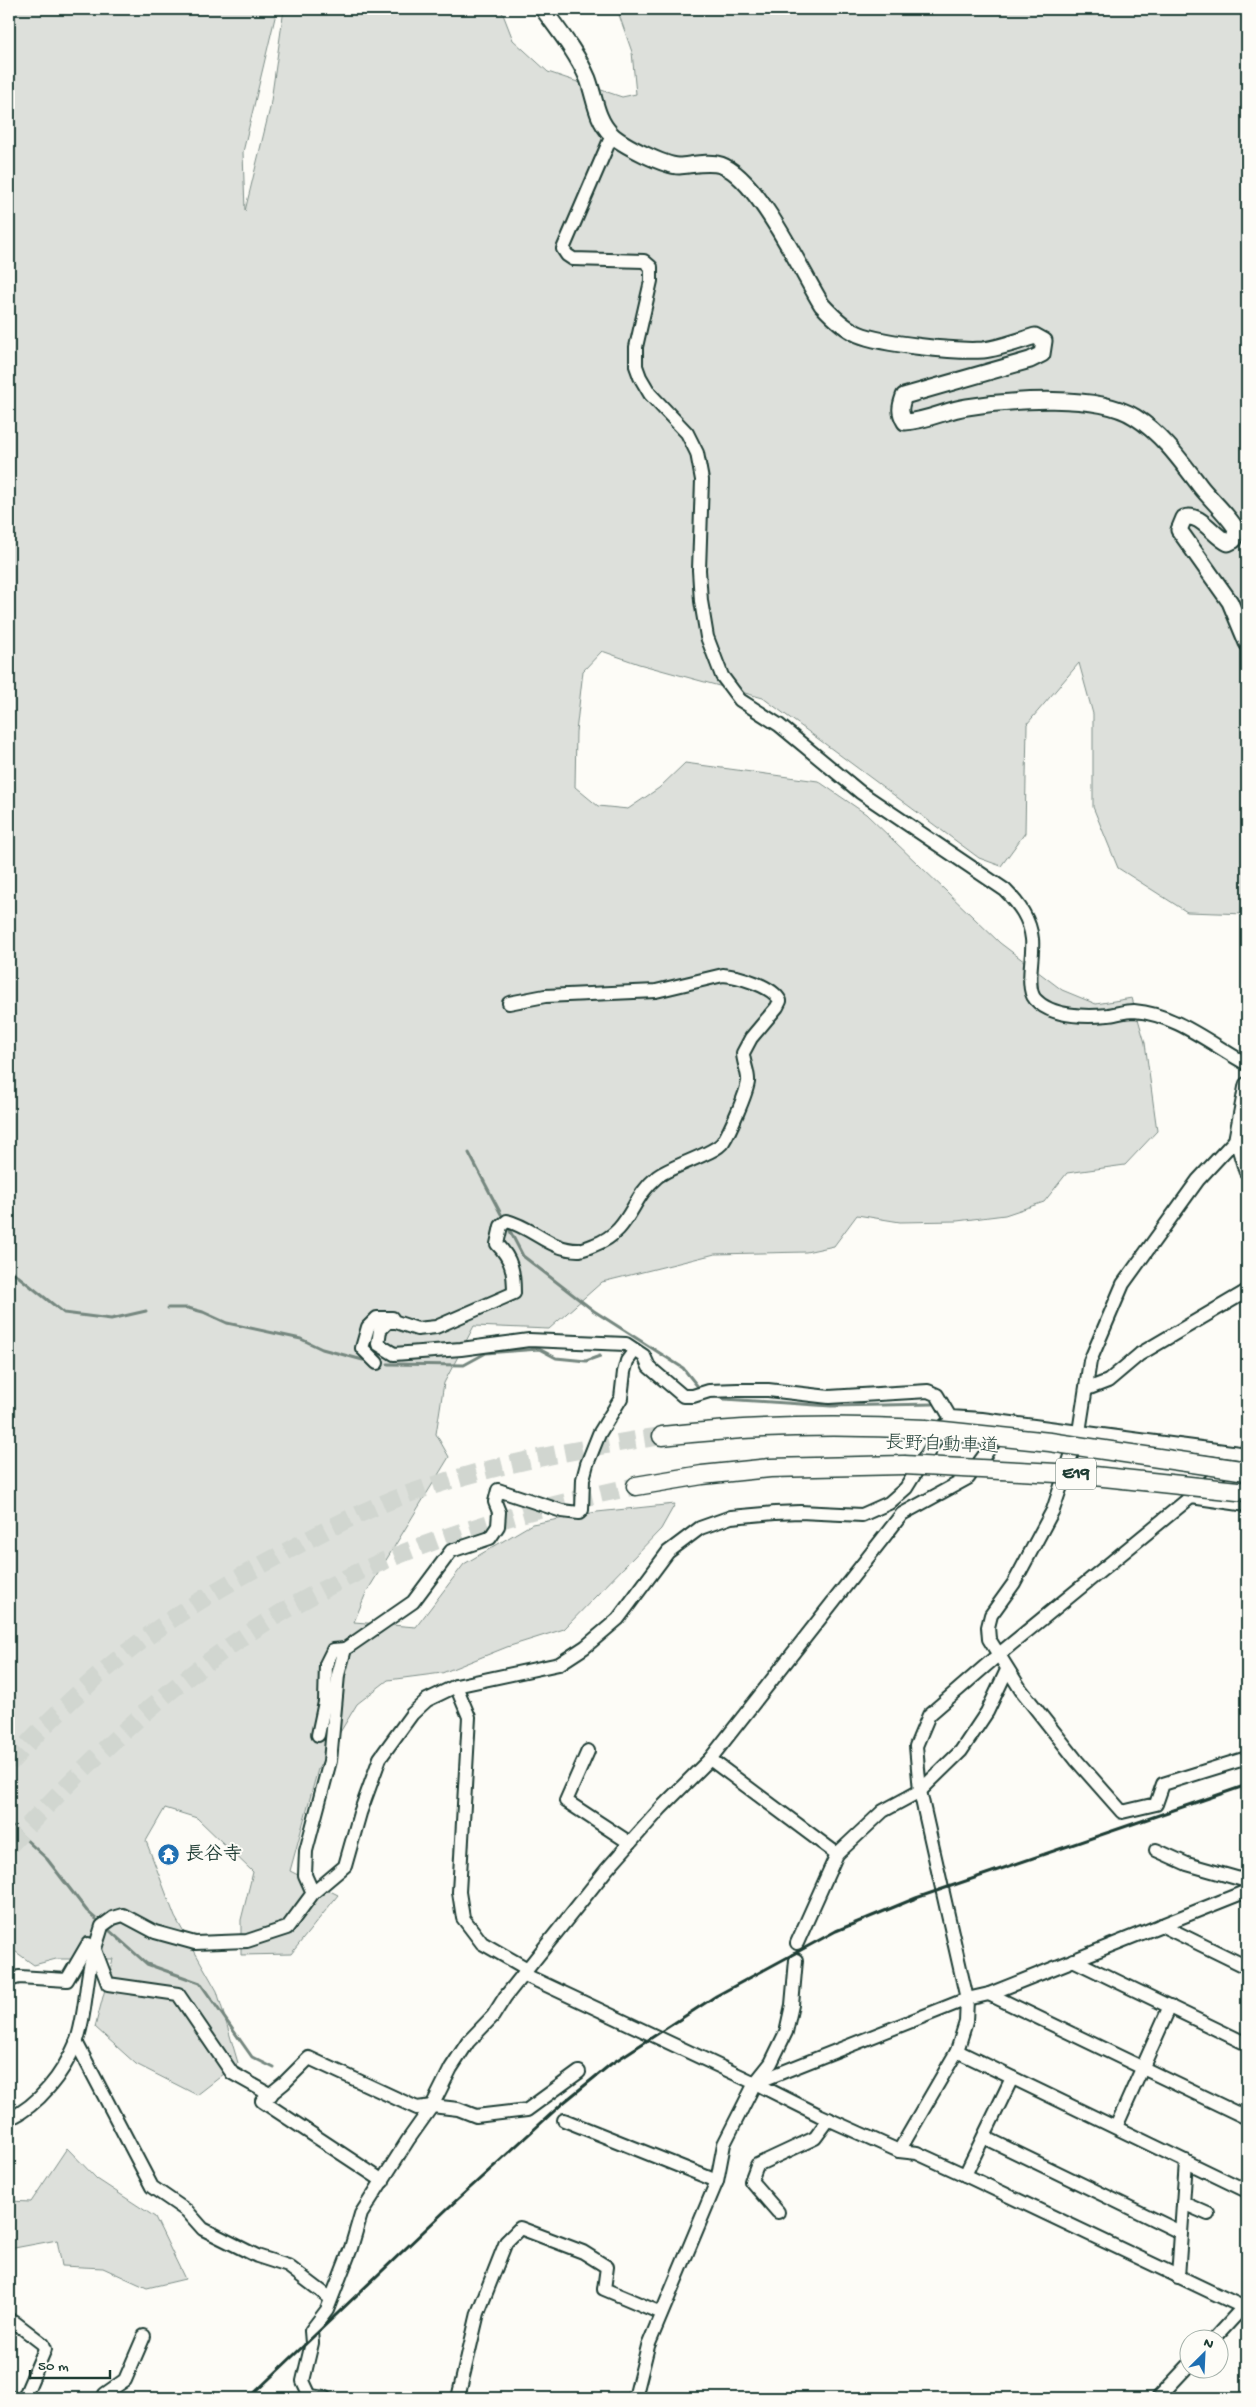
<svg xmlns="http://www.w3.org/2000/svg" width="1256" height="2407" font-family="'Gochi Hand','Klee One',sans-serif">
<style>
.green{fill:#dde0db;stroke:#7e8e88}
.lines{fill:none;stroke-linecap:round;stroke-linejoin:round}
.stream{stroke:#75877f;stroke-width:3}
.highway-tunnel{stroke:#d1d6d0;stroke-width:18;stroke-dasharray:18 9;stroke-linecap:butt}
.minor-casing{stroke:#1f3d34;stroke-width:16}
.major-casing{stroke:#1f3d34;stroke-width:19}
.highway-casing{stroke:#1f3d34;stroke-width:21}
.minor{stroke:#fdfcf7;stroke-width:12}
.major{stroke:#fdfcf7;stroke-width:15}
.highway{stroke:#fdfcf7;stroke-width:18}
.rail{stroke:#1f3d34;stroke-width:3}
.highway-bridge-casing{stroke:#1f3d34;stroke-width:21;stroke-linecap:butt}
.highway-bridge{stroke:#fdfcf7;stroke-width:18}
.labels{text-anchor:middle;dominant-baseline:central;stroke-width:4;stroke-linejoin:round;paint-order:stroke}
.shield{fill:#fdfcf7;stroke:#62766e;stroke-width:1}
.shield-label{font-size:18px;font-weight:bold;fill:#1f3d34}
.street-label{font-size:19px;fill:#1f3d34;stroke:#fdfcf7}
.poi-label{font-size:19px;font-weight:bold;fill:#1f3d34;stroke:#fdfcf7;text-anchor:start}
</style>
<rect width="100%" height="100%" fill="#fdfcf7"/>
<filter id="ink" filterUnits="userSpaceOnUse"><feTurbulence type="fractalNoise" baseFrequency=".02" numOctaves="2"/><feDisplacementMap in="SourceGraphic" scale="10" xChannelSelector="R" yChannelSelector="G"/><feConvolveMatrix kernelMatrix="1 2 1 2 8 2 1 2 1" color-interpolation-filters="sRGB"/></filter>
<g filter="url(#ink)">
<g class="green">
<path d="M9,9H277L243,152L245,211L270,108L284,9H501L513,40L548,72L622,97L636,94L632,52L617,9H1247V914L1187,912L1118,868L1093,807V714L1079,663L1027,724L1025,833L1001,866L979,858L763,698L639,664L602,651L583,671L576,732L575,787L598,806L628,809L659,788L685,763L818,781L866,814L1000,943L1062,990L1096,1004L1132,998L1145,1043L1157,1131L1125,1165L1067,1173L1044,1202L1005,1215L957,1221L900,1222L857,1215L834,1246L806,1252L715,1254L602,1282L549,1329L474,1326L444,1383L436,1434L449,1457L366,1593L354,1622L416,1627L464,1564L532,1524L597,1512L675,1504L661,1529L564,1629L507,1647L442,1673L388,1680L357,1704L318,1769L290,1871L338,1895L291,1954L241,1955V1920L253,1872L197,1818L165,1808L146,1841L175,1917L217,1991L238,2063L197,2095L136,2064L95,2027L113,1959H56L34,1965L9,1947Z"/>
<path d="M67,2148L97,2179L155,2217L185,2279L147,2288L103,2268L62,2266L57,2240L9,2249V2201L31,2202Z"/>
</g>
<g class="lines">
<g class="stream">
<path d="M469,1153L501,1214"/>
<path d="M510,1231L523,1256L594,1311L683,1368L699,1388"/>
<path d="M9,1269L64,1313L111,1319L146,1311"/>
<path d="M168,1308H188L203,1312L227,1323L301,1339L322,1349L363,1360"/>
<path d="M388,1364L464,1365L486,1353L539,1349L556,1358L586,1361L600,1356"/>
<path d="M718,1397L724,1399L831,1406L933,1404"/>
<path d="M9,1824L47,1859L87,1911L96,1919"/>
<path d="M110,1931L147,1964L200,1983L252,2057L274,2068"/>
</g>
<g class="highway-tunnel">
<path d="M9,1764C57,1710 112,1660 172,1619C203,1598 236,1579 269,1561C314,1536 360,1511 408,1494C490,1465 576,1449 662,1436"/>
<path d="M9,1846C98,1750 194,1659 311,1596C412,1541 524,1510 636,1486"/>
</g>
<defs>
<g id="minor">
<path d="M612,135L563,249L567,255L573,259L644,261L651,267V281L636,347V366L640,377L650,394L687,433L697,453L702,480L699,570L701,601L707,637L722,676L740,700L779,725L860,792L1005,890C1019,904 1030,919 1032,939C1034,955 1025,987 1035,999C1051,1017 1086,1017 1108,1015C1116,1014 1125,1011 1134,1011C1176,1014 1212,1045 1247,1064"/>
<path d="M509,1003L545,996L656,991L723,975C738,976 773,986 780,1001L777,1007L751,1038L743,1053C743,1062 749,1073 748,1082C746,1095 730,1131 723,1142C715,1154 672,1165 657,1177C629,1200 632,1231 594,1245C589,1247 584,1249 580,1250C551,1251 534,1228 507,1221L501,1226L497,1244C512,1259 514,1272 514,1293L436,1327L417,1329L396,1322H388L380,1330L378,1344L394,1354L461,1349L529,1340L626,1344L644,1356L649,1367L683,1396H693L709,1391L738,1390H768L829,1397L928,1391L937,1395L950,1417L982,1419L1247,1454"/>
<path d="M1237,1138L1198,1180L1123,1284L1090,1361L1079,1432L1053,1510L1014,1583L991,1615L988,1627L989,1639L1021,1690L1077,1761L1122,1812L1156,1804L1163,1784L1247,1758"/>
<path d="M377,1363L362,1348L368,1327L377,1318H392L394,1322"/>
<path d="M1087,1389L1108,1381L1140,1354L1247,1291"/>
<path d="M1191,1497L1247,1505"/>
<path d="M456,1686L469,1717L459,1892L463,1918L482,1943L524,1967L525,1975"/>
<path d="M318,1735L325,1702L326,1664L333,1650L345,1649"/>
<path d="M588,1751L566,1801L630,1843"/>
<path d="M710,1759L837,1854"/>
<path d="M1156,1850L1187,1864L1247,1881"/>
<path d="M313,1893L305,1875L306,1851L330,1761L338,1675L345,1649L413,1602L451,1551L490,1538L498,1526L499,1512L495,1502L498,1490L562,1511L579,1513L582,1510L583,1479L587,1464L599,1434L621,1398L624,1372L627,1361L635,1350"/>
<path d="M1161,1925L1247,1967"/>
<path d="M797,1943L837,1854L883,1811L920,1791L961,1751L987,1712L1007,1670"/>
<path d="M1073,1960L1247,2044"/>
<path d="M525,1975L755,2083L819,2115L899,2151L917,2153L965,2175L1247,2309"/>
<path d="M9,1980L19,1977L67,1980L88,1944L95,1950L108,1984L178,1994L232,2073L271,2095"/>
<path d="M989,1994L1247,2118"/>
<path d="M76,2042L152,2187L187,2211L203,2229L257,2256L288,2266L330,2298"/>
<path d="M957,2051L1247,2191"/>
<path d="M755,2083L967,1999L989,1994L1247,1891"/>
<path d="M9,2119C39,2105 63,2074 76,2043C85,2019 85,1992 90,1967C93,1953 98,1940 102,1926L113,1918L123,1915L155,1932L195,1943L247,1941L287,1928L313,1893L345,1866L360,1813L380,1758L412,1714L427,1700L456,1686L559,1664L585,1647L618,1619L668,1552L700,1528L731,1517L775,1513L800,1512L862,1515L889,1503L906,1488L945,1425"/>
<path d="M564,2120L717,2181"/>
<path d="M1116,2127L1170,2006"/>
<path d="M984,2137L1180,2232"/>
<path d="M899,2151L957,2051L966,2022L967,1999L920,1791L916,1746L929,1715L998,1655L1230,1465"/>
<path d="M965,2175L1012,2078"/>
<path d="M383,2181L262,2101L284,2083L309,2058L417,2108L432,2106L458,2109L476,2116L527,2110L579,2072"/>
<path d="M1183,2203L1208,2214"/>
<path d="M778,2212L751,2181L757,2165L815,2138L829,2119"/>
<path d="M1178,2277L1186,2161"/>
<path d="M9,2322L13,2321L43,2344L45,2349L24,2398"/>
<path d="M1213,2340L1247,2303"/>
<path d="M310,2396L303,2381L312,2343L311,2331L327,2310L351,2248L361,2214L408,2140L432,2106L451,2068L468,2042L493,2016L505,1997L607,1869L661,1808L710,1759L902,1514L968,1478L1002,1431"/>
<path d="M9,2397L10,2398"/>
<path d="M104,2398L105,2394L125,2380L144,2336"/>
<path d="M305,2398L310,2396L325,2398"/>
<path d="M458,2398L478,2313L506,2242L520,2228L583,2252L607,2267L604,2289L661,2313"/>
<path d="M635,2398L648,2346L717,2181L724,2144L755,2083L771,2063L786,2032L792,2005L796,1960"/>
<path d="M1158,2398L1188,2366"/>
</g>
<g id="major">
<path d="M543,9C559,31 577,53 588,79C595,98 596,119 611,134C622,145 665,166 679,166C692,165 709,161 721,165C758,178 801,271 822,305C832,316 844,328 858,334C882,344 956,352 983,350C1000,348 1019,341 1035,336L1044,341L1042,354L1030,360L904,396C900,407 899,412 905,422C927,421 946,410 967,407C1010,400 1098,393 1135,417C1162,434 1181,461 1200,486C1209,498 1230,517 1236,529L1234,540L1228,543C1213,536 1200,512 1184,518L1179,530L1230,602L1247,643"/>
<path d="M1247,1085L1237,1138L1247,1171"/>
</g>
<g id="highway">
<path d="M662,1436C750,1426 836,1424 925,1429"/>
<path d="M636,1486L702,1475L770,1468L904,1465"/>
</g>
</defs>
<use href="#minor" class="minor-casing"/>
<use href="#major" class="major-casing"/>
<use href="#highway" class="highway-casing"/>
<use href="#minor" class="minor"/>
<use href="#major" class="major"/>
<use href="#highway" class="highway"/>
<path class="rail" d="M249,2398L448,2208L563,2103L611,2064L716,1996L836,1931L916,1898L1247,1785"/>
<defs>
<g id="highway-bridge">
<path d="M925,1429L1050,1442L1247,1471"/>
<path d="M904,1465L1075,1474L1247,1492"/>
</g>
</defs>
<use href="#highway-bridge" class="highway-bridge-casing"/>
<use href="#highway-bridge" class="highway-bridge"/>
</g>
</g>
<defs>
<symbol id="temple-disc" viewBox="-11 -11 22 22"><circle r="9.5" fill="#1f6fb2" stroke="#fdfcf7"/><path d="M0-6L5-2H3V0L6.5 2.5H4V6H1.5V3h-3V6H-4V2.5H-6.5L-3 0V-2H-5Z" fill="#fff"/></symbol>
</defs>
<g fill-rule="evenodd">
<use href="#temple-disc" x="156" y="1842" width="25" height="25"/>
</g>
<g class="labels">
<rect class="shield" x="1056" y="1458.5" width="40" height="31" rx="4"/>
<g class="shield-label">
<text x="1076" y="1474">E19</text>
</g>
<g class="street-label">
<text transform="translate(942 1446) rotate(2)">長野自動車道</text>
</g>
<g class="poi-label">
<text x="185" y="1855">長谷寺</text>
</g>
</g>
<rect width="1256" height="2407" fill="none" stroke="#fdfcf7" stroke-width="30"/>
<rect x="15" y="15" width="1226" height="2377" fill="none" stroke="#1f3d34" stroke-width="2" filter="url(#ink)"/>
<g transform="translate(1204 2354) rotate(24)"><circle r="24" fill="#fdfcf7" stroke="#a4b0a9"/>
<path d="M0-4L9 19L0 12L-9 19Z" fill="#1f6fb2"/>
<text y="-8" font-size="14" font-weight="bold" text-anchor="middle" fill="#1f3d34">N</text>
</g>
<path d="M30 2370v8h80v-8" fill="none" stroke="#1f3d34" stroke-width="2.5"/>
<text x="38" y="2370" font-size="15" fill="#1f3d34" stroke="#fdfcf7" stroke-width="4" paint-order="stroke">50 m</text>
</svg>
